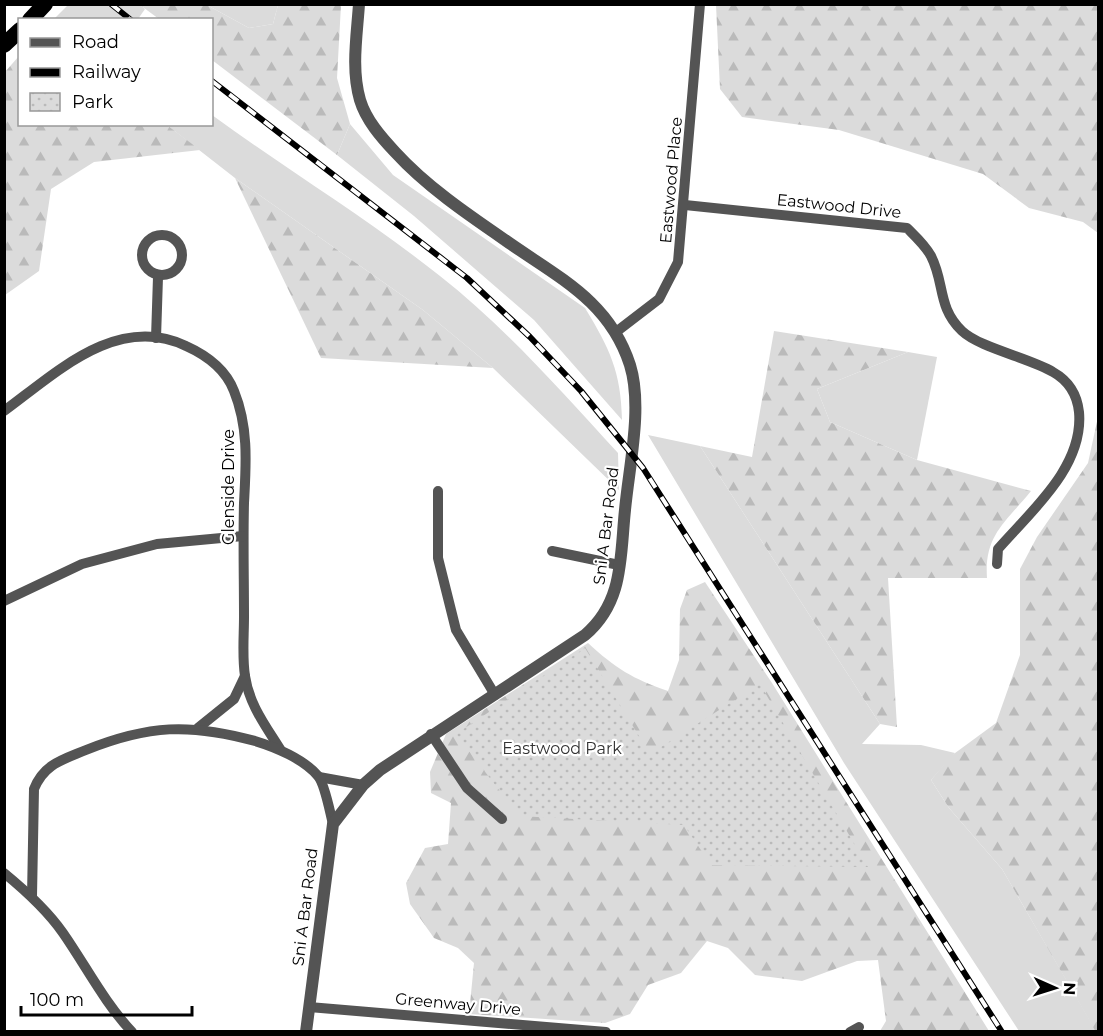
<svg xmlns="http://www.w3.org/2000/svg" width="1103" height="1036" font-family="Montserrat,sans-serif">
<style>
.green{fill:#dbdbdb}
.forest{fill:url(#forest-firs)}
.park{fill:url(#park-dots)}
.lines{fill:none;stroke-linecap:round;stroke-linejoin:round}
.minor{stroke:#545454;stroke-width:10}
.tertiary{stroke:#545454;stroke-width:12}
.trunk{stroke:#000;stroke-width:16}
.rail-casing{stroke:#000;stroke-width:6}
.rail{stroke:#fff;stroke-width:4;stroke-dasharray:11;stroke-linecap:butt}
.labels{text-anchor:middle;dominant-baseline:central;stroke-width:4.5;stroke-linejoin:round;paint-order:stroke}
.street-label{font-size:16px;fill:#000;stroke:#fff}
.park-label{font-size:16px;fill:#323232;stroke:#fff}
</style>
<defs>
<pattern id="forest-firs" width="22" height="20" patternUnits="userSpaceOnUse" patternTransform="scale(1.5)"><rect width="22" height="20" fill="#dbdbdb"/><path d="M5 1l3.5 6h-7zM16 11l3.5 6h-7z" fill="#bababa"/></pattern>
<pattern id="park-dots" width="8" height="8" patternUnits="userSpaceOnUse" patternTransform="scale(1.5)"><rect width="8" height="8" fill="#dbdbdb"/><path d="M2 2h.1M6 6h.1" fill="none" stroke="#bababa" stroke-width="1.8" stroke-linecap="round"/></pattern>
</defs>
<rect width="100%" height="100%" fill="#fff"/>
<g class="green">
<path d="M68,5H140L145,9L138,19L53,20Z"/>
<path d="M207,5H278L273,24L249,28Z"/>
<path d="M212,115C287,170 367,218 440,276C506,328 561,391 618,453L619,490L493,368L423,310L235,178L167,125L212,124Z"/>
<path d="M350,124L393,175L585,308C610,349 621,372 622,420L534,320L414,216L337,155Z"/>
<path d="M908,352L937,357L917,460L830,422L817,389Z"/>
<path d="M648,435L700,446L880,724L862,744L921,745L955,753L931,780L949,808L1002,869L1096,1031H1019L844,763Z"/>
</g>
<g class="forest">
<path d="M140,5H207L249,28L273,24L278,5H341L337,78L350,124L337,155L212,60V20L159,19Z"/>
<path d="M716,5H1098V233L1083,222L1029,208L983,174L839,130L742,117L720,89Z"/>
<path d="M19,56L20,124L167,125L200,150L94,162L51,189L39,271L5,295V72Z"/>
<path d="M235,178L423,310L493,368L321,358Z"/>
<path d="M774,331L908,352L817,389L830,422L917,460L1031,491C1006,522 984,535 987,578H888L897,727L880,724L700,446L752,457Z"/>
<path d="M1098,417V1031L1096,1032L1002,869L949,808L931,780L951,756L996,723L1020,655V569L1037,537L1088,463Z"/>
<path d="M705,582L772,683L989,1031H880L886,1021L878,960L857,961L802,981L755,975L728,948L707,941L681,973L648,985L630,1014L605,1023L469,1014L474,963L458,948L434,938L410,904L406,883L425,848L448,844L451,803L431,793L430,772L446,734L588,643C615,668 633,679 668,691L679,660L680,609L687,590Z"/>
</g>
<path class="park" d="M585,648L650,754L760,684L868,867L711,865L684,825L519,816L456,734Z"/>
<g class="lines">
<g class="minor">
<path d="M685,205L907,228C916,237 925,245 931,256C945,283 937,307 962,331C980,348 1030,358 1053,372C1069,381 1077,394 1079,412C1084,467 1031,511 998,549L997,564"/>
<circle cx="162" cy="255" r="20"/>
<path d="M616,332L659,299L678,262L700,4"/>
<path d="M156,338L158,277"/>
<path d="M4,411C56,373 117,313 186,346C206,355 226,370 234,391C249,428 246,465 244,503C243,541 244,579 244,617C244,636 242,657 245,676C249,704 265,725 280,749"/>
<path d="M438,491V558L456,630L495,695"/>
<path d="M552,551L619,565"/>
<path d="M4,601L82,564L157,544L243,536"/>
<path d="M198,728L234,699L245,676"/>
<path d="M431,734L467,788L502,819"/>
<path d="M319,777L363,785"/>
<path d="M4,873C26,891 47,910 63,933C86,966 104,1002 132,1032"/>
<path d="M32,896L34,789C44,764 62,760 86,750C148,725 190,723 255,741C275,747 304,759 318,776C325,784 330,813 333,824"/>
<path d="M309,1007L606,1032"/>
<path d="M850,1032L859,1027"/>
</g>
<path class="tertiary" d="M306,1032L333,824L363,785L380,770L585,635C624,602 620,557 625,510C629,466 643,407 630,365C609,300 557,277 505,240C467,214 426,186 395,152C381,137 366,120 360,100C351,69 357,35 359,4"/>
<g class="trunk">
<path d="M30,20L45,4"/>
<path d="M4,45L20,30"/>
</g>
<defs>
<g id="rail">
<path d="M111,4L131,20"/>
<path d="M212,81L467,278L530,337L581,391L643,468L1002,1032"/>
</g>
</defs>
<use href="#rail" class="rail-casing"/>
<use href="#rail" class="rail"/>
</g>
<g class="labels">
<g class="street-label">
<text transform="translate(671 180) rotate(-85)">Eastwood Place</text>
<text transform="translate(839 206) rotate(6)">Eastwood Drive</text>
<text transform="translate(228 487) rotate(-90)">Glenside Drive</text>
<text transform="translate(606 526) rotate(-83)">Sni A Bar Road</text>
<text transform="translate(305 907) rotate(-83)">Sni A Bar Road</text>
<text transform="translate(458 1004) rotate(5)">Greenway Drive</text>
</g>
<g class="park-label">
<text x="562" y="748">Eastwood Park</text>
</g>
</g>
<rect width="1103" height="1036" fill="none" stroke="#000000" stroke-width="12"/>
<rect x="18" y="18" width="195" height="108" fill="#ffffff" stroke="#999999" stroke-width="1.5"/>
<rect x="30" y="38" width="30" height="9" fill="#545454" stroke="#999999" stroke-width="1.5"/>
<text x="72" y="48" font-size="18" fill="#000000">Road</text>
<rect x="30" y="68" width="30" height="9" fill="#000000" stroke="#999999" stroke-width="1.5"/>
<text x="72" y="78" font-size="18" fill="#000000">Railway</text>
<rect x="30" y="93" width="30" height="18" fill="url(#park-dots)" stroke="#999999" stroke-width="1.5"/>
<text x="72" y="108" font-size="18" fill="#000000">Park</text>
<g transform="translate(1055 988) rotate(93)" stroke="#ffffff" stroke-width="4.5" paint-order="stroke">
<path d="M0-4.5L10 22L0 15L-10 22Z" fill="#000000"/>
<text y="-9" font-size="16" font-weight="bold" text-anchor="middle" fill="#000000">N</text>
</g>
<path d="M21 1006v9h171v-9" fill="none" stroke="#000000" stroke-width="3"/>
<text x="30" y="1006" font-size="18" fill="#000000" stroke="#ffffff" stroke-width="4.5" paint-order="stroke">100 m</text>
</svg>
